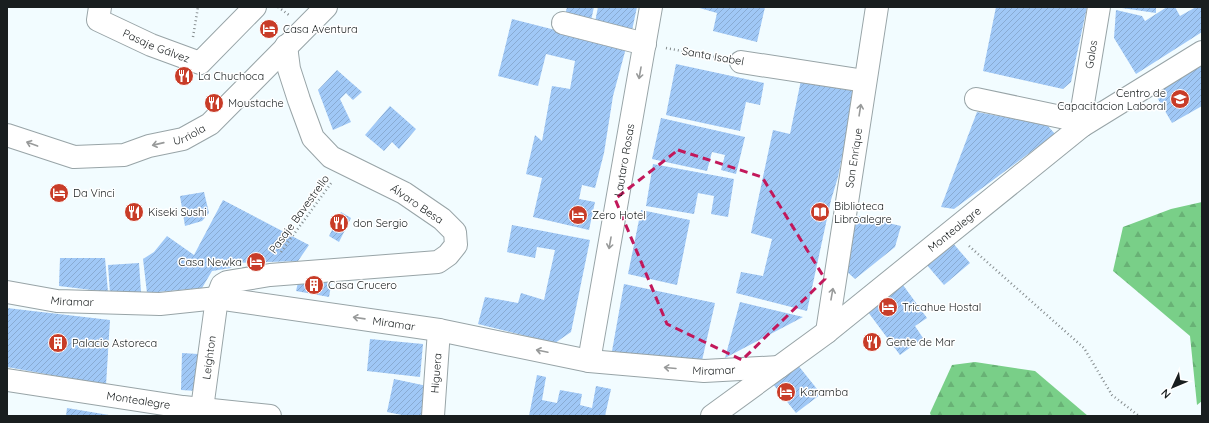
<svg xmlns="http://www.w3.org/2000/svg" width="1209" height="423" font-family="Quicksand,sans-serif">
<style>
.forest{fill:url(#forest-firs)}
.building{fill:url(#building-hatch)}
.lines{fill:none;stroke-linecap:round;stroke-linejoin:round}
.minor-casing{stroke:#98a4a7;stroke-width:24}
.major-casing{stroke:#98a4a7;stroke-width:24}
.path{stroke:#858c8e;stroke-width:2.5;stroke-dasharray:1 3;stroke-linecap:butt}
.minor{stroke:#fff;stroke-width:22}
.major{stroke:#fff;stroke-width:22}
.oneway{stroke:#989a9a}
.marked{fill:none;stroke:#c2185b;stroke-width:3;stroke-dasharray:8 5;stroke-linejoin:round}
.labels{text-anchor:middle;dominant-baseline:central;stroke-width:3;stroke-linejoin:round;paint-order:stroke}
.poi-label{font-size:11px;fill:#191e1f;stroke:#fff;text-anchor:start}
.street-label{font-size:11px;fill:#191e1f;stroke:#fff}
</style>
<defs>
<pattern id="forest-firs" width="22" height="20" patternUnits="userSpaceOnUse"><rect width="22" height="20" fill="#79cf88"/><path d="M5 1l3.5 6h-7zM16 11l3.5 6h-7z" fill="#68b175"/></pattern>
<pattern id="building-hatch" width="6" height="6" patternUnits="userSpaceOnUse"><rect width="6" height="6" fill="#a0c8f6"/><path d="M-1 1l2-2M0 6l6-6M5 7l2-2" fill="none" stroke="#89abd2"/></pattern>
</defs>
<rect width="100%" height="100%" fill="#f2fcff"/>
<g class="forest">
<path d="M1202,202V401L1197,405L1190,336L1113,271L1123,227L1171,209Z"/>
<path d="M975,362L1035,371L1088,416H931L930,413L952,365Z"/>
</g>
<g class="building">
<path d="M567,7H594L590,25L564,20Z"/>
<path d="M598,7H637L631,35L594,27Z"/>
<path d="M696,7H765L757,42L713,31L717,13Z"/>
<path d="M996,7H1087L1071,82L1063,89L983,71Z"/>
<path d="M1115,7H1156V13Z"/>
<path d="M1167,7H1175L1180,16L1196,7H1202V32L1136,74L1114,38L1116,10L1142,16L1145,21Z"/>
<path d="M512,19L626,48L613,96L604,153L595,188L582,185L579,199L595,202L589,230L533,217L542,178L526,174L535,135L542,141L552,86L570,89L575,61L546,54L538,86L498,76Z"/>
<path d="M676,64L764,83L760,105L746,102L740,131L666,115Z"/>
<path d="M1202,66V106L1172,123L1154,92Z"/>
<path d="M337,70L362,92L353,100L346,93L340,99L351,122L333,130L318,90Z"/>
<path d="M801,80L855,91L838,177L831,200L807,311L736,293L741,272L763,276L772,239L751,233L773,130L790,134Z"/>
<path d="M390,106L416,129L399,149L392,142L384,151L365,135Z"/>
<path d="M977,112L1047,125L1055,134L954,209L941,207Z"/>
<path d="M661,118L745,137L736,174L721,170L725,155L712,152L707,171L652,159Z"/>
<path d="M653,164L734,179L728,217L711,214L714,196L698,193L694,214L646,206Z"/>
<path d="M204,192L209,213L202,221L185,226L180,196Z"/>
<path d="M223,200L309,245L298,261L235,263L231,268L212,271L202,288L147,293L143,259L154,252L167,236L194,255Z"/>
<path d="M641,210L690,220L677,285L628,274Z"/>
<path d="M341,212L351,218L339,242L329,236Z"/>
<path d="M854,215L901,226L895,247L855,279L844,269Z"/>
<path d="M512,225L590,240L571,332L555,343L478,324L485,297L518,303L521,293L544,300L555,250L537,247L535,258L507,252Z"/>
<path d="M952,242L970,263L944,285L926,264Z"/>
<path d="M60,258H105L108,292L59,286Z"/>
<path d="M139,263L141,292L110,293L108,265Z"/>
<path d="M300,274L332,280L329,297L296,291Z"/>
<path d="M624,284L715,303L701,365L612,351Z"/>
<path d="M903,285L927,318L915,326L923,338L900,355L868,312Z"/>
<path d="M740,302L803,317L725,358Z"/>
<path d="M7,308L110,320L106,385L7,367Z"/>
<path d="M370,339L423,344L420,377L367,371Z"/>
<path d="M182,353L198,354L197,391L181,390Z"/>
<path d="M797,364L821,394L796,413L773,384Z"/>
<path d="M537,375L546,377L542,400L557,403L560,390L582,394L580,405L592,408L596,386L611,389L605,416H529Z"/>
<path d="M394,379L427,386L422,416H407L387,412Z"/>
<path d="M67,408L109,415V416H66Z"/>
</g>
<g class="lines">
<defs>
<g id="minor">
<path id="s1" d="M100,7L98,20L151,45L200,63L255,7"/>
<path d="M563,23L645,44"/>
<path d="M741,62L865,81"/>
<path d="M976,99L1080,121"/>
<path id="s2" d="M1082,126L1080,121L1099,7"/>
<path id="s3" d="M7,292L57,301L160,304L217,298L439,330L589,361L704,371L779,367"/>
<path id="s4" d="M827,332L877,7"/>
<path id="s5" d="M589,361L651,7"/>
<path id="s6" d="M7,380L183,407L270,416"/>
<path id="s7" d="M201,416L217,298L222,285L227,282L270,275L438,262L448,255L456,245L455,232L442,219L404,193L331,157L313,138L299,100L289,69L286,46"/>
<path id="s8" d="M433,416L439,330"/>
<path id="s9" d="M712,416L827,332L1082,126L1202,52"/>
</g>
<g id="major">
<path id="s10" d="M7,135L74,157L124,155L149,146L183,139L210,124L326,7"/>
</g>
</defs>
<use href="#minor" class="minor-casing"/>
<use href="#major" class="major-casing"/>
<g class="path">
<path d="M278,7L289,15"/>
<path d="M193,37L198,7"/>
<path d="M666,48L720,58"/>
<path d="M969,246L1084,348L1112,395L1139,416"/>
<path d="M281,252L332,182"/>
</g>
<use href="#minor" class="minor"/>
<use href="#major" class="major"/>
</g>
<defs><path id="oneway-shaft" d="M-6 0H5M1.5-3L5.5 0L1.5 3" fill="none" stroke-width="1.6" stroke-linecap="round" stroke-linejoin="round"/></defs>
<g class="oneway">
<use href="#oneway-shaft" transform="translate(640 73) rotate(100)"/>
<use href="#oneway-shaft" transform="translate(860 110) rotate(-81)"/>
<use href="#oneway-shaft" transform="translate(32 144) rotate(-160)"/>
<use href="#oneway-shaft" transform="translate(158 144) rotate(167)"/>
<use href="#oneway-shaft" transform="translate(610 243) rotate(100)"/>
<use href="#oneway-shaft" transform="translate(832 294) rotate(-80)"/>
<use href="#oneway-shaft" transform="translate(359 318) rotate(-172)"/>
<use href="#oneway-shaft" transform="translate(542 351) rotate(-168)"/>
<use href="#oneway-shaft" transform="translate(670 368) rotate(-175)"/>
</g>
<path class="marked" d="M678,150L762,177L825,279L742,360L667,324L615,199Z"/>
<defs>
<symbol id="hotel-disc" viewBox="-11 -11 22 22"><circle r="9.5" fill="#c83c28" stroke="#fff"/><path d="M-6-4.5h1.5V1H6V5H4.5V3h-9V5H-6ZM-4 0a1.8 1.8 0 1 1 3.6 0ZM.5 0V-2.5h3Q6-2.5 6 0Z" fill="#fff"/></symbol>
<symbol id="restaurant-disc" viewBox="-11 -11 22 22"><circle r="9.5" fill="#c83c28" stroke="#fff"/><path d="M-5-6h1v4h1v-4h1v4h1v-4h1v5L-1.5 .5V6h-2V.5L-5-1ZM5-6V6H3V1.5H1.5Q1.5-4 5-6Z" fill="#fff"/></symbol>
<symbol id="school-disc" viewBox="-11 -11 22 22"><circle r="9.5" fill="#c83c28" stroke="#fff"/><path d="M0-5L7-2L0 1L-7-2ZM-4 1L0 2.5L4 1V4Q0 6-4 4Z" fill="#fff"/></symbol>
<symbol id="library-disc" viewBox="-11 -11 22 22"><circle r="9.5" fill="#c83c28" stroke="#fff"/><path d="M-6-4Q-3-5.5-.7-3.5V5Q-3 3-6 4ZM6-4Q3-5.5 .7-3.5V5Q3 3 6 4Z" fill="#fff"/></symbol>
<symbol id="building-disc" viewBox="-11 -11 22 22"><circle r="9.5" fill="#c83c28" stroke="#fff"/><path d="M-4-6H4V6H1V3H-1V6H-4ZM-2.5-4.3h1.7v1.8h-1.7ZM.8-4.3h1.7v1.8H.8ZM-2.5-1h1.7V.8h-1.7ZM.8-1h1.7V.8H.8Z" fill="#fff"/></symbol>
</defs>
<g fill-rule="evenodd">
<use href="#hotel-disc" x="258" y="18" width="22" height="22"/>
<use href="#restaurant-disc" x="173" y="65" width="22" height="22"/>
<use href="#school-disc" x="1169" y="88" width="22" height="22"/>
<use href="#restaurant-disc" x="203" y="92" width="22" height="22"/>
<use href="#hotel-disc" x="48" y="182" width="22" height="22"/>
<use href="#restaurant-disc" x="123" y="201" width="22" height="22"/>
<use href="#library-disc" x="809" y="201" width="22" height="22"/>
<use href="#hotel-disc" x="567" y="204" width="22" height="22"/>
<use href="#restaurant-disc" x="328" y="212" width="22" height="22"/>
<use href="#hotel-disc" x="245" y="251" width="22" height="22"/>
<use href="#building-disc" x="303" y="274" width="22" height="22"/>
<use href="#hotel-disc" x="877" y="296" width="22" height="22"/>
<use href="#restaurant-disc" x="861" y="331" width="22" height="22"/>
<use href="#building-disc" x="47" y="332" width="22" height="22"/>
<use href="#hotel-disc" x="775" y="381" width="22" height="22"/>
</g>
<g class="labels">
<g class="poi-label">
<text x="283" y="29">Casa Aventura</text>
<text x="198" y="76">La Chuchoca</text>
<text x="1166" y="93" text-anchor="end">Centro de<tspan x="1166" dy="13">Capacitacion Laboral</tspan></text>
<text x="228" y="103">Moustache</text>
<text x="73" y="193">Da Vinci</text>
<text x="834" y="206">Biblioteca<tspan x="834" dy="13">Libroalegre</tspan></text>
<text x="148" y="212">Kiseki Sushi</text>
<text x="592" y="215">Zero Hotel</text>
<text x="353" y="223">don Sergio</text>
<text x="242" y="262" text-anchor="end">Casa Newka</text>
<text x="328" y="285">Casa Crucero</text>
<text x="902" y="307">Tricahue Hostal</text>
<text x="886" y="342">Gente de Mar</text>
<text x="72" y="343">Palacio Astoreca</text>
<text x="800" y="392">Karamba</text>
</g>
<g class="street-label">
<text stroke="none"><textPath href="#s1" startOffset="77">Pasaje Gálvez</textPath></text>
<text stroke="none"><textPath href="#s2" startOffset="73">Galos</textPath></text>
<text transform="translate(713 56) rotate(10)">Santa Isabel</text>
<text stroke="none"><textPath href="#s10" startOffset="189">Urriola</textPath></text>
<text stroke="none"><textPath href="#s4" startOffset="176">San Enrique</textPath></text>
<text stroke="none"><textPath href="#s5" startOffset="204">Lautaro Rosas</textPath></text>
<text transform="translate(417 204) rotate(34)">Álvaro Besa</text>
<text transform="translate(299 214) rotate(-54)">Pasaje Bavestrello</text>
<text stroke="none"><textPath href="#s9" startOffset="306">Montealegre</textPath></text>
<text stroke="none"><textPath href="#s3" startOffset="66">Miramar</textPath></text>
<text stroke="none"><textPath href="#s3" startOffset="390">Miramar</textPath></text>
<text stroke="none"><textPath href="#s7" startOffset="59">Leighton</textPath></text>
<text stroke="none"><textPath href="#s3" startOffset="714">Miramar</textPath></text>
<text stroke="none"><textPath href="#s8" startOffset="43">Higuera</textPath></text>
<text stroke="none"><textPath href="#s6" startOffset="133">Montealegre</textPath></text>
</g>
</g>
<rect width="1209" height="423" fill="none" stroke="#191e1f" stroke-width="16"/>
<g transform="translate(1173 387) rotate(226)" stroke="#ffffff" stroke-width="3" paint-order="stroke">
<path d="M0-3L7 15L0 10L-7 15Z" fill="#191e1f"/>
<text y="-6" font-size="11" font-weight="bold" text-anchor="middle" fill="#191e1f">N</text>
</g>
</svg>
